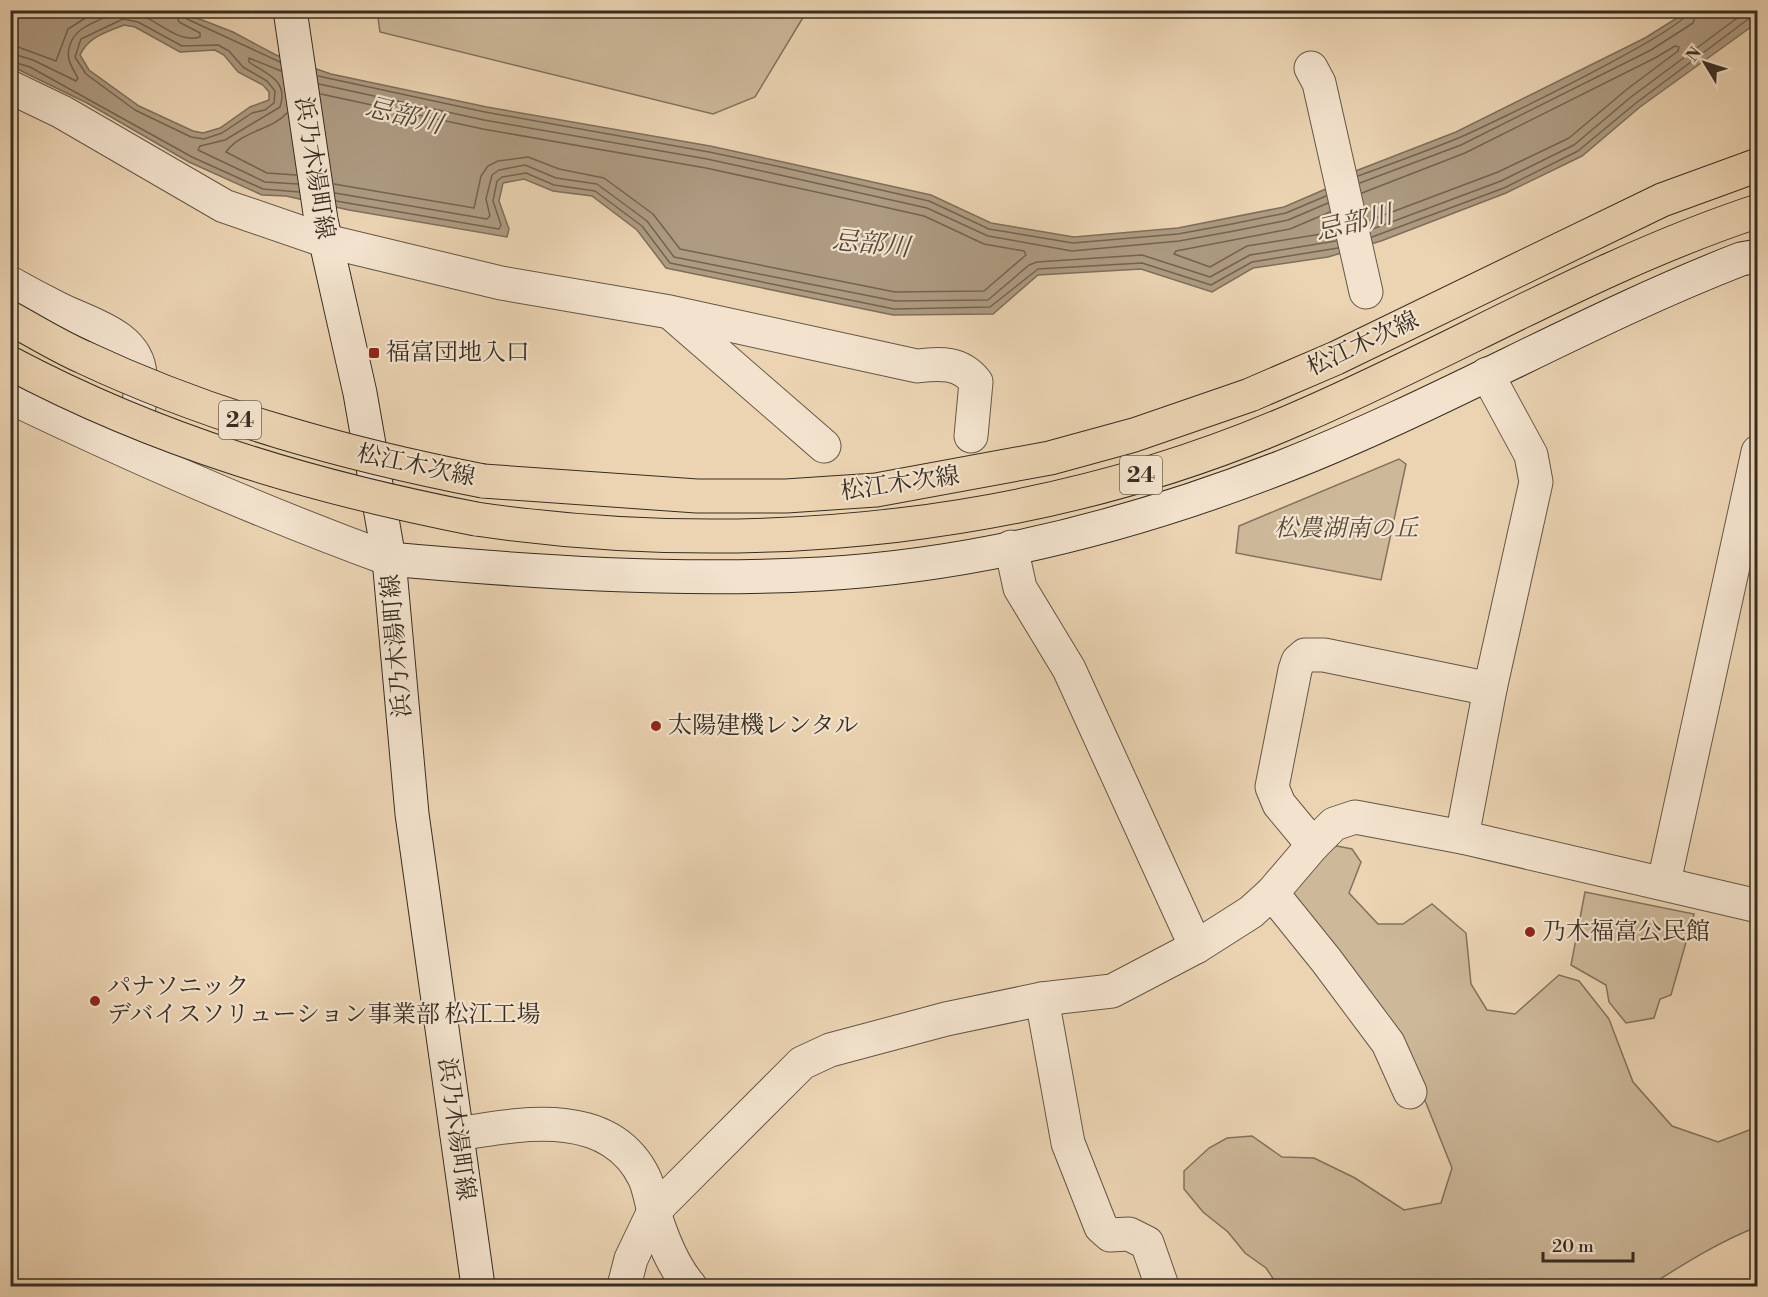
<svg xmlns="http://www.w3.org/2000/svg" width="1768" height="1297" font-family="'Libre Bodoni','Noto Serif JP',serif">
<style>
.green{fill:#cdb89a;stroke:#82725e;stroke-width:1.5}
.water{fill:#ae9b82;stroke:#7e6f5c;stroke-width:1.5;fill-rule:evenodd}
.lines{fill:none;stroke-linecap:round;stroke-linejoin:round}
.shore{stroke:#726452;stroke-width:1.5}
.street-casing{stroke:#645746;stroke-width:35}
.secondary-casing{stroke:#362d22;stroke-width:35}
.primary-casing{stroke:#362d22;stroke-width:35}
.street{stroke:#f3e3ce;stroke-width:33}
.secondary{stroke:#f3e3ce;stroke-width:33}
.primary{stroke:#ecd4b3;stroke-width:33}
.primary-bridge-casing{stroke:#362d22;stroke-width:35;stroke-linecap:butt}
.primary-bridge{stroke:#ecd4b3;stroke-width:33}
.poi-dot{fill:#8f2418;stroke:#f3e3ce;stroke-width:2}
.labels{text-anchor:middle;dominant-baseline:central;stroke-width:4.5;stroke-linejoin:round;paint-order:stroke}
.shield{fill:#f3e3ce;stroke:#6f6456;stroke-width:1.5}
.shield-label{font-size:22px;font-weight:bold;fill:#362d22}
.street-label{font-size:24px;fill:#362d22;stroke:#f3e3ce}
.poi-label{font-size:24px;fill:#362d22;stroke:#f3e3ce;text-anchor:start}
.park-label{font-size:24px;font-style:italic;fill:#54493a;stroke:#f3e3ce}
.water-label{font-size:26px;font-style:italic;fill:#54483a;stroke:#f3e3ce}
</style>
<rect width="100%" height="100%" fill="#ecd4b3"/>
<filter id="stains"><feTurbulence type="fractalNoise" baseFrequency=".00333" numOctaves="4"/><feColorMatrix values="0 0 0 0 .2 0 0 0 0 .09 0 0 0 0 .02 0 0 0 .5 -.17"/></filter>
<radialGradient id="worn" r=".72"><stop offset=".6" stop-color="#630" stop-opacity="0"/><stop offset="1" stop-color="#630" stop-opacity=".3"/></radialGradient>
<g class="green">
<path d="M377,11V10L807,11L755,97L713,114L380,32Z"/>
<path d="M1399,459L1406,464L1381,580L1236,553L1239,526Z"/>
<path d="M1337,846L1352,849L1361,862L1349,893L1378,924H1403L1432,904L1466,933L1471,984L1487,1010L1515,1014L1559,975L1579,981L1609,1019L1633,1082L1672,1126L1718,1142L1757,1127V1227C1718,1242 1684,1264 1649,1286H1278L1266,1268L1245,1253L1228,1232L1203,1212L1184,1189V1171L1209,1148L1227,1138L1252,1136L1282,1157L1314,1158L1355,1178L1404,1210L1441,1203L1452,1168L1420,1088L1289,896L1323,849Z"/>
<path d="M1585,892L1694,914L1671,995L1660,999L1654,1018L1626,1023L1609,1002L1606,985L1571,965Z"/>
</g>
<path class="water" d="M10,11H179L233,32L276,55L331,74L487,107L710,146L783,162L931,195L991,223L1074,237L1178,228L1284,207L1328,188L1353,172L1456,132L1645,38L1688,11H1757L1758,22L1640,107L1582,156L1506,193L1381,241L1328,257L1253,268L1212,292L1141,269L1038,275L993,314L893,315L666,268L637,230L592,196L553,191L524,179L503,183L499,201L509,229L507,237L349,210L286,196L262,195L189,162L87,103L11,66ZM124,25L135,27L180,52L215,50L224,55L238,72L263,85L269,92V100L250,107L220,128L203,133L193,131L139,106L89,70L80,55C88,37 106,32 124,25Z"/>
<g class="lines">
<g class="shore">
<path d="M183,10L187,19L280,62"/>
<path d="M123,19L138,22L182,46L218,45L229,51L243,67L267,81L275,91L274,103L265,110L252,113L222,133L204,139L191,137L135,110L86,74L75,57L81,39Z"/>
<path d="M10,44L56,61L68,29L98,10"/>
<path d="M10,53L33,60L76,81L78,78C70,64 64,56 72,40C77,30 88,25 97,21C105,17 115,11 123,11C151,10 173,45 200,37V33L179,22L175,10"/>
<path d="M10,61L30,67L192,157L263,189L299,192"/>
<path d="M281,71L249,58V62C266,74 289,80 280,107L225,140L200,146L198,150L265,182L298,184"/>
<path d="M318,76L485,112L709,152L781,167L929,201L989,229L1073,243L1178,234L1232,224L1286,213L1326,196"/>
<path d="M319,84L484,120L707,159L780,175L927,208L988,236L1072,251L1179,241L1234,231L1288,220L1328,203"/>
<path d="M321,94L483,129L706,168L853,200L924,216L984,244L1024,251L1026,255L984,291L895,292L680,249L653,214L604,178L559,169L528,157L498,161L488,166L481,176L474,208L334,184"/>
<path d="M287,113C272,130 241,131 226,152L267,173L296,175"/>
<path d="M1358,176C1391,164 1424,152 1456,139C1485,127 1688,29 1690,10"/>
<path d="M1360,183L1461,145L1651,50L1693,23L1698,10"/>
<path d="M335,193L487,219L490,216L486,199L492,175L499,170L525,165L556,178L597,184L647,221L674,257L895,301L988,300L1029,265L1037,262L1142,255L1210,277L1250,255L1336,241"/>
<path d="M1362,193L1465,153L1655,58L1675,46L1679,47L1678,51L1626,90L1569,138L1498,172L1368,221"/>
<path d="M336,201L499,229L501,225L493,201L497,181L502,177L526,173L554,185L595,191L642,226L670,263L894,309L990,307L1038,269L1142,263L1211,285L1252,262L1338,248"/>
<path d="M1330,212L1290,229L1176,251L1174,254L1210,267L1247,246L1334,232"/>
<path d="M1370,230L1501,181L1574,145L1631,97L1748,10"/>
<path d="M1372,237L1504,188L1578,151L1636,103L1751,17L1758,16"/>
</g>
<defs>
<g id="street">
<path d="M1311,68L1319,83L1366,292"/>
<path d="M10,87L62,112L224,206L326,241L501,283L670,312L917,366C940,363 961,362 976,382L971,436"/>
<path d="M10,283C26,292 43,301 59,309C89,324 138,335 140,375C142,399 136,425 134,449"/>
<path d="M671,313L824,446"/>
<path d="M10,397C135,457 260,512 389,559"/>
<path d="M1011,547L1020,588L1069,669L1196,947"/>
<path d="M1462,837L1758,906"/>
<path d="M1313,845L1334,824L1355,817L1462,837L1490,689L1536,482L1531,455L1487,374"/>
<path d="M1664,882L1758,452"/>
<path d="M1272,893L1326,960L1388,1043L1410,1092"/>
<path d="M1042,999L1068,1143L1101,1227L1110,1235L1129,1234L1147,1243L1162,1286"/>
<path d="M457,1134C520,1124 609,1106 644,1177C649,1187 651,1201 654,1212C662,1238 672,1265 690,1286"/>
<path d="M624,1286L631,1259L654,1211L802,1063L830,1050L946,1019L1042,999L1112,991L1196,947L1251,912L1272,893L1313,845L1279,804L1272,787L1295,670L1298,661L1305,655H1324L1490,689"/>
</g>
<g id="secondary">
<path d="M290,10L321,220L360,393L389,559L412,814L478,1286"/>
<path d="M389,559C533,572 677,582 821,574C978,565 1136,524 1282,467C1439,406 1584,320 1741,259L1758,256"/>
</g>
<g id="primary">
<path d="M483,481L697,496H786L876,490L1050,458L1134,435L1250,395L1336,358L1662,200L1758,165"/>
<path d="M476,519C754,559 1045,530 1303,416C1455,350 1600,263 1758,211"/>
</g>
</defs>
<use href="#street" class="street-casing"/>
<use href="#secondary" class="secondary-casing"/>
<use href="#primary" class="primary-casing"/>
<use href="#street" class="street"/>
<use href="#secondary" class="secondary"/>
<use href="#primary" class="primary"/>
<defs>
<g id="primary-bridge">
<path d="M10,318C34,331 58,346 83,357C211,417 345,454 483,481"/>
<path d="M10,363C159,442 312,487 476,519"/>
</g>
</defs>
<use href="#primary-bridge" class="primary-bridge-casing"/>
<use href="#primary-bridge" class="primary-bridge"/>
</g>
<g class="poi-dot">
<rect x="368" y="347" width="12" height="12" rx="3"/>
<circle cx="656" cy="726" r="6"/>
<circle cx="1530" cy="932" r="6"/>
<circle cx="95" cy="1001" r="6"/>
</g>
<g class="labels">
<g class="shield">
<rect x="219" y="401" width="42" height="38" rx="4.5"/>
<rect x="1120" y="456" width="42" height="38" rx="4.5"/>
</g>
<g class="shield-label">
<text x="240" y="420">24</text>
<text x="1141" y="475">24</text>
</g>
<g class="street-label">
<text transform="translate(314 168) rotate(81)">浜乃木湯町線</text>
<text transform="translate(1363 344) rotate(-25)">松江木次線</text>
<text transform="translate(416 466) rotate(12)">松江木次線</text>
<text transform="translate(900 484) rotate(-8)">松江木次線</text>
<text transform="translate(397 646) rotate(-95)">浜乃木湯町線</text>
<text transform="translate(456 1129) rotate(82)">浜乃木湯町線</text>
</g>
<g class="poi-label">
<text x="386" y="353">福富団地入口</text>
<text x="668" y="726">太陽建機レンタル</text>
<text x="1542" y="932">乃木福富公民館</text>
<text x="107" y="987">パナソニック<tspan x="107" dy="28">デバイスソリューション事業部 松江工場</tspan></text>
</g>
<g class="park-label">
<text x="1346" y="529">松農湖南の丘</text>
</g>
<g class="water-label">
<text transform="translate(404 116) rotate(14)">忌部川</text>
<text transform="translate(1354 223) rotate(-13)">忌部川</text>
<text transform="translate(871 244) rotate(6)">忌部川</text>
</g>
</g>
<rect width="1768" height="1297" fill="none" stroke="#ecd4b3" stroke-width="36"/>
<rect x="12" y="12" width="1744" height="1273" fill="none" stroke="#362d22" stroke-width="3"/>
<rect x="18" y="18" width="1732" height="1261" fill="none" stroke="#362d22" stroke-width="1.5"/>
<g transform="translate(1705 63) rotate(308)" stroke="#f3e3ce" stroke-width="4.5" paint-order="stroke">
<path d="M0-4.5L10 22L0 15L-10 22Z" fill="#362d22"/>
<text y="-9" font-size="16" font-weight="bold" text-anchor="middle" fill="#362d22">N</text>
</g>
<path d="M1543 1252v9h90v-9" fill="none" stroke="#362d22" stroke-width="3"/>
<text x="1552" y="1252" font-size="18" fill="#362d22" stroke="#f3e3ce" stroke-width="4.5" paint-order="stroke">20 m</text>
<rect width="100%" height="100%" filter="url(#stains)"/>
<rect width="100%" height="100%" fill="url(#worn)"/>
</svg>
